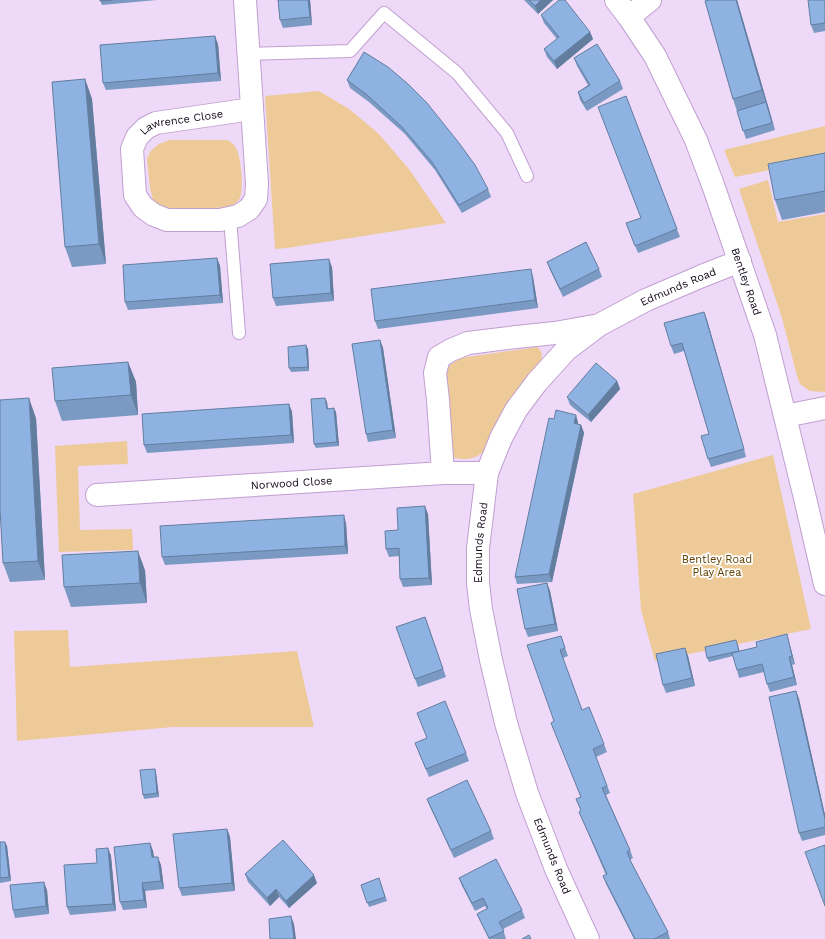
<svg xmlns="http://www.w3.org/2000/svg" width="825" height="939" font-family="'Work Sans',sans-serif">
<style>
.green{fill:#eeca98}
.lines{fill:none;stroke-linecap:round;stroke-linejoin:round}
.lane-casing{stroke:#c19fd1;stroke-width:14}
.street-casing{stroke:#c19fd1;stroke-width:24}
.lane{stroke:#fff;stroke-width:12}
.street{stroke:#fff;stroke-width:22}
.wall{fill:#7a9ac3}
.shaded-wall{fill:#637d9f}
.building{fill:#8eb3e3;stroke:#637d9f}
.labels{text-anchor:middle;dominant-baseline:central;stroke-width:3.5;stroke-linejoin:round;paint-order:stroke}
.street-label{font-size:11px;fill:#120617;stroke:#fff}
.park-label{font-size:11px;fill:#614003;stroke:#fff}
</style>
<rect width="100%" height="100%" fill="#eed9f8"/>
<g class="green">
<path d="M319,91L349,109L378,133L409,169L446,223L287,248L275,249L265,96Z"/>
<path d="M825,126V159L735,177L724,150Z"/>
<path d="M170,140H227C231,142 234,144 236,148C241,156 244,189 240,198C237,203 233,205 228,207L169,211L156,206L153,200L150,188L147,159L150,152L155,147L159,144Z"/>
<path d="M768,180L778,222L825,214V392L810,391L800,384L797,376L782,318L739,189Z"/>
<path d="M537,347C542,351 543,354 541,360L510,403L485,451C472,461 465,460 450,457L444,372L450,365L460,358Z"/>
<path d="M127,441L128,464L78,466L80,530L132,529L133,550L59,552L55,446Z"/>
<path d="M773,455L811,629L655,661L641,610L633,494Z"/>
<path d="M68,630L70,667L297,651L314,727H173L17,741L14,631Z"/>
</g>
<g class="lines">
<defs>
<g id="lane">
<path d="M248,54L350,51L384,13L457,73L507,133L527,176"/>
<path d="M230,218L239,333"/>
</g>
<g id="street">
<path id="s1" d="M245,0L257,184L256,199L249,209L238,216L220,220H167L154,215L143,207L135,195L132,149L137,137L146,128L156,123L252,109"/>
<path id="s2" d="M616,0L629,17L655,56L696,140L713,185L765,335L805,498L825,584"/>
<path d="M629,17L650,0"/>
<path d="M785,416L825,408"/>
<path d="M443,473L438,400L435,373L439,357L451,350L468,343L516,337L555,333L594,326"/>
<path id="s3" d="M97,495L443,473H487"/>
<path id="s4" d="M588,939L556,869L527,793L506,723L491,660L481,609L478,583V548L487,473L501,438L516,410L537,382L566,350L599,325L646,300L702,276L740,261"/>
</g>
</defs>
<use href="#lane" class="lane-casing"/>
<use href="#street" class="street-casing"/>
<use href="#lane" class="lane"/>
<use href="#street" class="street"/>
</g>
<g class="wall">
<path d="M100,0H157L102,5Z"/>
<path d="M278,0H310L312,25L283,28L280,20Z"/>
<path d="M524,0H553L538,14Z"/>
<path d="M705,0H737L775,130L746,139L733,99Z"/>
<path d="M825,0V31L814,33L811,25Z"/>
<path d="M541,15L590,32L593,39L557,69L547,57L544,49L557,39L544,23Z"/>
<path d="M218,44L221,81L106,90L103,83Z"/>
<path d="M364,52L488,189L491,197L462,213L435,170L405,134L369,102L350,88L347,80Z"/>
<path d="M574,58L620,81L623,89L587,111L580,100L578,92L588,85L577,66Z"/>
<path d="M85,79L92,99L106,264L72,267L65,247Z"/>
<path d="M626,96L680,237L638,253L626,223L641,218Z"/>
<path d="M825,153V212L782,220L775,200Z"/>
<path d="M217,258L220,266L223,303L128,310L125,302Z"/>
<path d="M547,262L599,269L602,277L563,297L550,270Z"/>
<path d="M332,267L334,301L276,306L273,298Z"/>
<path d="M533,277L538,308L378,329L375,321Z"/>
<path d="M704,312L707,320L746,457L711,467L708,459L709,434L684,351L674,354L671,346Z"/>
<path d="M380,340L383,348L396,438L368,442L366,434Z"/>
<path d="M308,349L309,371L291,372L289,368Z"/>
<path d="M128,362L136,382L138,415L62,421L55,401Z"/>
<path d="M617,381L620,389L591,422L570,405L567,397Z"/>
<path d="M325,398L327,402L328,409L336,412L339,446L316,448L314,444Z"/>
<path d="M289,404L292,412L294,443L147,453L144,445Z"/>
<path d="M36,418L45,580L10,582L3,563Z"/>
<path d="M578,422V424L581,425L584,433L552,582L517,584L515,577Z"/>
<path d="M428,514L432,585L403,587L400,579L399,556L389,557L386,549L398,530Z"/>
<path d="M346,523L348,554L165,565L162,557Z"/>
<path d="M145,570L147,603L71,607L64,587Z"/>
<path d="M547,583L550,591L558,631L528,637L525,629Z"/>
<path d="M425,617L446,677L418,687L396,627Z"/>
<path d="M561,636L568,656L563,658L582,710L604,744L607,752L596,757L610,793L606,795L630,850L633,858L630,860L668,932L670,939H634L606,884L603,876L606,875L579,812L581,811L576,799L581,797L554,721Z"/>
<path d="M789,642L795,664L792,665L797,685L770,692L767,684L764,672L739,678L737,670L733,656L709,662L707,658L738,644L739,651Z"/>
<path d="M685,648L688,656L695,686L666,693L663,685Z"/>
<path d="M796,691L799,699L825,815V835L802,841L799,833Z"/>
<path d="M418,751L466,753L469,761L429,777Z"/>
<path d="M155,769L156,773L159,797L144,799L143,795Z"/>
<path d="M427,799L491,831L494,839L454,858L430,807Z"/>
<path d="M227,829L230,837L235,891L182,896L179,888Z"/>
<path d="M0,842L7,846L11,881L0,883Z"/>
<path d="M150,843L153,851L154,857L161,865L164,889L145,891L147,908L123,910L120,902Z"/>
<path d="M108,848L111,856L116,911L70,915L67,907L97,863Z"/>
<path d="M245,874L317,883L289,908L279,897L270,906L248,882Z"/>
<path d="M379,878L387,901L369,907L361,885Z"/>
<path d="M459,878L522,910L525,918L503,929L506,939H489L480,921L477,914L487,909L485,906L475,911L462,886Z"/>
<path d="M47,890L49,914L15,918L13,910Z"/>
</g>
<g class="shaded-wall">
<path d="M308,0H310L312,25L310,17Z"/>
<path d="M541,0H553L538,14L535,6Z"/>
<path d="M736,0H737L775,130L762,90Z"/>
<path d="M590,32L593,39L557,69L554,61Z"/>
<path d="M215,36L218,44L221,81L218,73Z"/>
<path d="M85,79L92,99L106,264L99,244Z"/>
<path d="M217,258L220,266L223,303L220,295Z"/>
<path d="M329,259L332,267L334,301L331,293Z"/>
<path d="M531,269L533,277L538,308L535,300Z"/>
<path d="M704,312L707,320L746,457L744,449Z"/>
<path d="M380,340L383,348L396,438L393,430Z"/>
<path d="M306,345L308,349L309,371L308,367Z"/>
<path d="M128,362L136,382L138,415L131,395Z"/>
<path d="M617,381L620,389L591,422L588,415Z"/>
<path d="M29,398L36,418L45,580L38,561Z"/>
<path d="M325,398L327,402L328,413L327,409Z"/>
<path d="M289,404L292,412L294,443L291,435Z"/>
<path d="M334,408L336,412L339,446L337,442Z"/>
<path d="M576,415L578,422L577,431L574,423Z"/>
<path d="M581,425L584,433L552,582L549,574Z"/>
<path d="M425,506L428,514L432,585L429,578Z"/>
<path d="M344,515L346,523L348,554L345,546Z"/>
<path d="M138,551L145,570L147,603L140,583Z"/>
<path d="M547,583L550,591L558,631L555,624Z"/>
<path d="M787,634L789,642L795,664L792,656Z"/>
<path d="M685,648L688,656L695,686L692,678Z"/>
<path d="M789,657L792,665L797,685L794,677Z"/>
<path d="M796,691L799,699L825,815V819Z"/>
<path d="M155,769L156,773L159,797L157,793Z"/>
<path d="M227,829L230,837L235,891L232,883Z"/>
<path d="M5,842L7,846L11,881L9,877Z"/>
<path d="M150,843L153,851L155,865L152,857Z"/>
<path d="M108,848L111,856L116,911L113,904Z"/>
<path d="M158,857L161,865L164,889L161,881Z"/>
<path d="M314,875L317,883L289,908L286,901Z"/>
<path d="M44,882L47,890L49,914L46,906Z"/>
<path d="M142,883L145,891L147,908L144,900Z"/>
<path d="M276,889L279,897L270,906L267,898Z"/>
<path d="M291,916L294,924L296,939H294Z"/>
</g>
<g class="building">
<path d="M100,0H113L100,1Z"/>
<path d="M278,0H308L310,17L280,20Z"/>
<path d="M529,0H541L535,6Z"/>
<path d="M559,0H565L590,32L554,61L544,49L559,37L541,15Z"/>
<path d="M709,0H736L762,90L733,99L705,1Z"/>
<path d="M808,0H825V23L811,25Z"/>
<path d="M215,36L218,73L103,83L100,45Z"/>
<path d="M597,44L620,81L584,103L578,92L590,85L574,58Z"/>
<path d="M364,52L388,67L408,84L427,103L459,143L475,165L488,189L459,205L432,162L402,127L366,94L347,80Z"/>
<path d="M85,79L99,244L65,247L52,82Z"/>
<path d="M626,96L677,229L635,246L626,223L641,218L598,107Z"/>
<path d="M766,102L772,123L743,131L737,111Z"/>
<path d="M825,153V191L775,200L768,164Z"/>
<path d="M586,242L599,269L560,289L547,262Z"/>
<path d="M217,258L220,295L125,302L123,265Z"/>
<path d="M329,259L331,293L273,298L270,264Z"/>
<path d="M531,269L535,300L375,321L371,289Z"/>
<path d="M704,312L744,449L708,459L701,436L709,434L682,343L671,346L664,323Z"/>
<path d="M380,340L393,430L366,434L352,344Z"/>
<path d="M306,345L308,367L289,368L288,347Z"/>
<path d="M128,362L131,395L55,401L52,368Z"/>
<path d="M596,363L617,381L588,415L567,397Z"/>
<path d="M29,398L38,561L3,563L0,509V400Z"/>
<path d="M325,398L327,409L334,408L337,442L314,444L311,399Z"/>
<path d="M289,404L291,435L144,445L142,414Z"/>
<path d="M556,410L576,415L574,423L581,425L549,574L515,577L549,418L554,419Z"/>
<path d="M425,506L429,578L400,579L399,548L386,549L385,531L398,530L397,508Z"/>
<path d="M344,515L345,546L162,557L160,526Z"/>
<path d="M138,551L140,583L64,587L62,555Z"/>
<path d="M547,583L555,624L525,629L517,589Z"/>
<path d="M425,617L443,669L415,679L396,627Z"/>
<path d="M787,634L792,656L789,657L794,677L767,684L762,664L737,670L732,653L757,647L756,642Z"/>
<path d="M561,636L565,648L560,650L582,710L589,707L604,744L593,749L607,786L602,788L630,850L627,852L631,862L668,932L654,939H635L603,876L607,874L579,812L581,810L576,799L581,797L551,723L554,721L527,645Z"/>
<path d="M736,640L739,651L707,658L705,647Z"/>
<path d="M685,648L692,678L663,685L656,654Z"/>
<path d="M796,691L825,819V827L799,833L769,697Z"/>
<path d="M445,701L466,753L426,769L415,743L427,738L417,713Z"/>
<path d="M155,769L157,793L143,795L140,770Z"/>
<path d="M467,780L491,831L451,850L427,799Z"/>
<path d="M227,829L232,883L179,888L173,834Z"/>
<path d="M283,840L314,875L286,901L276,889L267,898L245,874Z"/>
<path d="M0,842H5L9,877L0,878Z"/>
<path d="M150,843L152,857H158L161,881L142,883L144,900L120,902L114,847Z"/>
<path d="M825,845V906L805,852Z"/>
<path d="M108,848L113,904L67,907L64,865L97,863L96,849Z"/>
<path d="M496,859L522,910L499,922L504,931L489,938L477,914L488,908L483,898L472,903L459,878Z"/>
<path d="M379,878L385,897L367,903L361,885Z"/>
<path d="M44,882L46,906L13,910L10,885Z"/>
<path d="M291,916L294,939H270L269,919Z"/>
<path d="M529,935L531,939H522Z"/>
</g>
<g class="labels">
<g class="street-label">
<text stroke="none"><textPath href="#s1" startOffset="446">Lawrence Close</textPath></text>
<text stroke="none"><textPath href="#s2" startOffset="312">Bentley Road</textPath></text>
<text stroke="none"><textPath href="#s4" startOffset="762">Edmunds Road</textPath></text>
<text stroke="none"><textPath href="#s3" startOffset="195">Norwood Close</textPath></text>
<text stroke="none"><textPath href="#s4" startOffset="415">Edmunds Road</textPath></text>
<text transform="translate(552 856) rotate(68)">Edmunds Road</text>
</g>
<g class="park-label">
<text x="717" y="559">Bentley Road<tspan x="717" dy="13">Play Area</tspan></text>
</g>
</g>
</svg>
